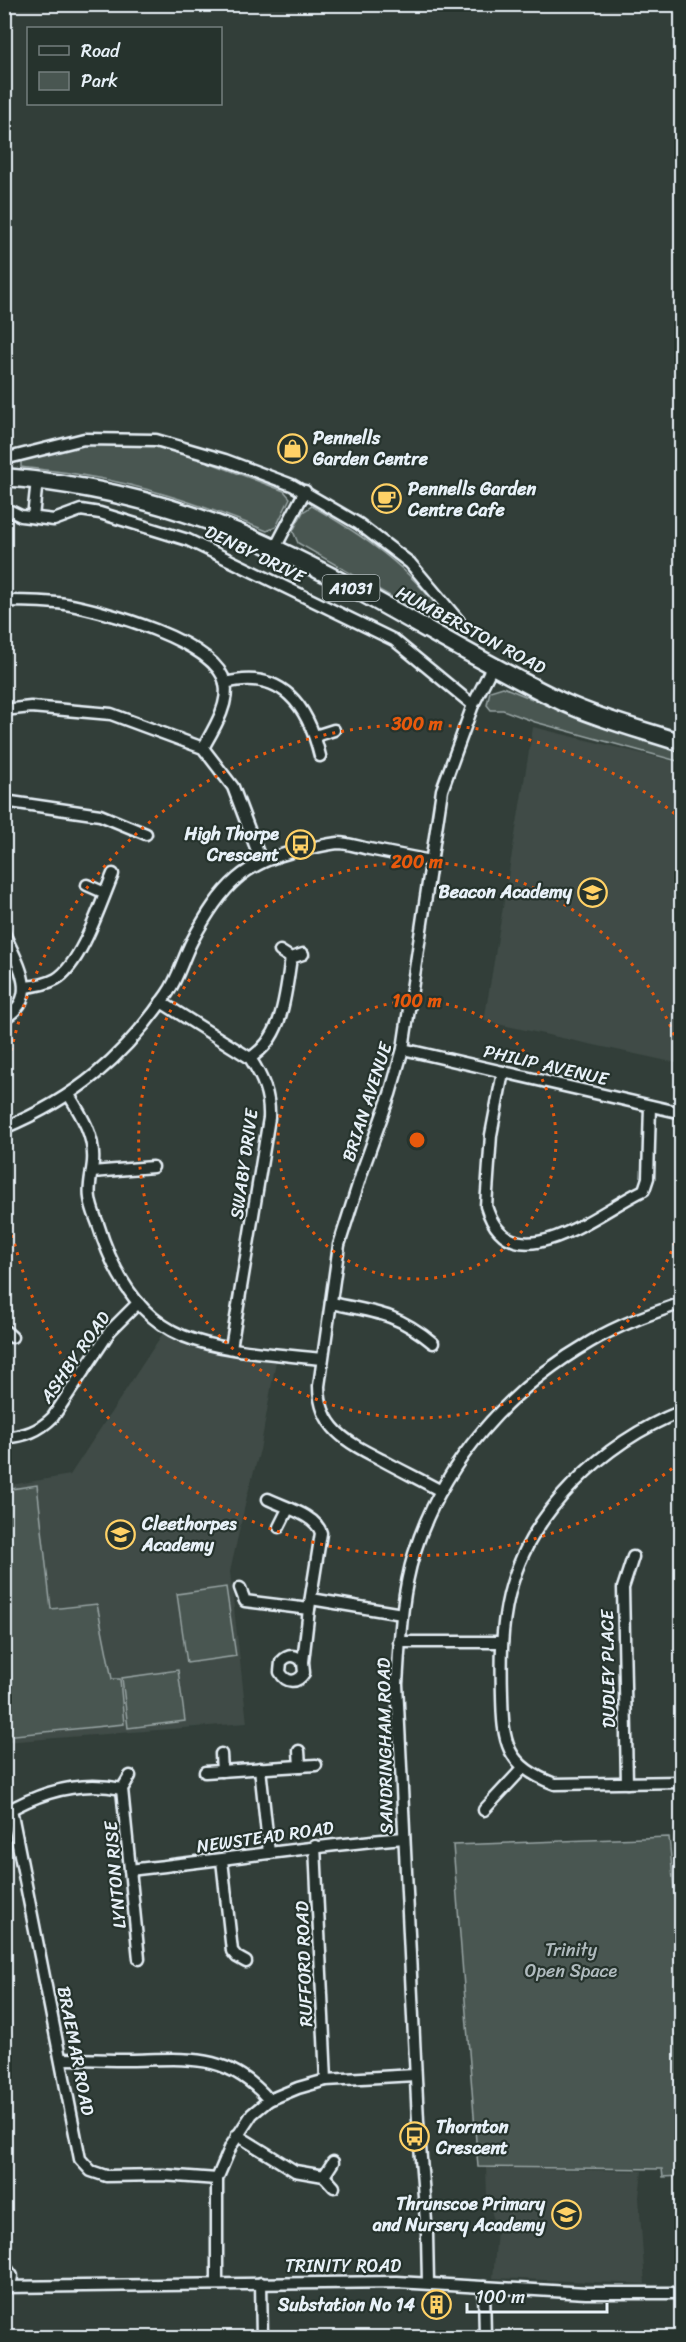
<svg xmlns="http://www.w3.org/2000/svg" width="686" height="2342" font-family="Sriracha,sans-serif">
<style>
.built{fill:#3f4b46}
.green{fill:#495651;stroke:#98a4a4;stroke-width:1.5}
.lines{fill:none;stroke-linecap:round;stroke-linejoin:round}
.street-casing{stroke:#e8f1f8;stroke-width:15}
.primary-casing{stroke:#e8f1f8;stroke-width:21}
.street{stroke:#26332d;stroke-width:10}
.primary{stroke:#26332d;stroke-width:16}
.ring{fill:none;stroke:#e8590c;stroke-width:3;stroke-dasharray:3 6}
.labels{text-anchor:middle;dominant-baseline:central;stroke-width:4.5;stroke-linejoin:round;paint-order:stroke}
.shield{fill:#26332d;stroke:#aeb8bb;stroke-width:1.5}
.shield-label{font-size:16px;font-weight:bold;fill:#e8f1f8}
.poi-label{font-size:18px;font-weight:bold;fill:#e8f1f8;stroke:#26332d;text-anchor:start}
.street-label{font-size:18px;fill:#e8f1f8;stroke:#26332d}
.park-label{font-size:18px;fill:#b0bbbe;stroke:#26332d}
.centre{fill:#e8590c;stroke:#26332d;stroke-width:3}
.ring-label{font-size:18px;text-anchor:middle;font-weight:bold;fill:#e8590c;stroke:#26332d;stroke-width:4.5;stroke-linejoin:round;paint-order:stroke}
</style>
<rect width="100%" height="100%" fill="#323e39"/>
<filter id="ink" filterUnits="userSpaceOnUse"><feTurbulence type="fractalNoise" baseFrequency=".0167" numOctaves="2"/><feDisplacementMap in="SourceGraphic" scale="12" xChannelSelector="R" yChannelSelector="G"/><feConvolveMatrix kernelMatrix="1 2 1 2 8 2 1 2 1" color-interpolation-filters="sRGB"/></filter>
<g filter="url(#ink)">
<g class="built">
<path d="M533,727L681,763V1064L484,1021Z"/>
<path d="M163,1333L188,1346L210,1352L276,1361L260,1450L247,1496L230,1572L247,1723L5,1742V1486L70,1475Z"/>
<path d="M486,2168L642,2171L639,2197L645,2284L493,2278L497,2231L487,2196Z"/>
</g>
<g class="green">
<path d="M90,443L166,446L284,491L290,498L276,527L267,531C207,507 145,485 81,475C61,471 41,470 21,467V461Z"/>
<path d="M312,506C362,535 410,567 443,615L440,619L421,614L298,543L293,531L303,512Z"/>
<path d="M503,687L586,721L681,751V762L535,722L503,710H491L487,705L490,691Z"/>
<path d="M37,1485L51,1609L97,1604L112,1679H120L124,1724L5,1736V1490Z"/>
<path d="M226,1587L236,1656L187,1663L177,1594Z"/>
<path d="M178,1670L185,1721L128,1728L122,1678Z"/>
<path d="M669,1837L680,1952L682,1953L681,2176L663,2177L662,2169L478,2167L453,1845Z"/>
</g>
<g class="lines">
<defs>
<g id="street">
<path d="M12,457L84,439L156,440L225,460L292,485L359,524L410,563L459,621"/>
<path d="M4,508L21,516L54,520L81,510L100,513L188,540L394,640L473,705"/>
<path d="M33,517L37,480"/>
<path d="M275,548L305,491"/>
<path d="M4,601C24,601 45,601 65,604C102,610 216,641 225,683C230,704 213,730 203,748"/>
<path d="M225,683C282,668 308,706 320,756"/>
<path d="M4,710L31,707L111,714L203,748L233,787L261,861"/>
<path d="M315,736L334,730"/>
<path d="M4,801L100,815L146,834"/>
<path d="M87,885L105,893"/>
<path d="M4,933C16,961 42,998 4,1018"/>
<path d="M280,951L291,958L303,954"/>
<path d="M25,987C36,986 47,984 56,979C81,965 102,900 113,874"/>
<path d="M161,1002L250,1058C263,1078 270,1095 269,1118L231,1348"/>
<path d="M403,1049L682,1113"/>
<path d="M250,1058C284,1037 285,994 291,958"/>
<path d="M503,1072L491,1135L486,1206C511,1288 600,1210 644,1190L648,1178L650,1106"/>
<path d="M69,1095C82,1116 95,1137 93,1162C92,1174 88,1186 90,1198C91,1207 95,1216 98,1224C112,1270 137,1317 183,1336C222,1352 280,1354 322,1359"/>
<path d="M4,1128C76,1098 123,1058 167,994C178,979 183,958 192,941C221,887 244,860 306,849C317,847 327,844 338,843C348,843 359,847 369,849C390,853 410,857 431,861"/>
<path d="M92,1172L153,1167"/>
<path d="M331,1303C375,1312 397,1313 433,1343"/>
<path d="M4,1310L5,1309"/>
<path d="M4,1330L12,1337"/>
<path d="M682,1411C604,1442 529,1511 509,1595C501,1628 501,1661 502,1695C503,1742 505,1766 555,1784L682,1782"/>
<path d="M4,1438C25,1436 39,1431 53,1417L110,1331L138,1303"/>
<path d="M441,1491C421,1480 402,1471 382,1460C349,1443 319,1429 319,1386L339,1245L363,1169L390,1094L403,1049L442,790L473,705L493,665"/>
<path d="M268,1499C284,1507 316,1515 321,1533L309,1609L303,1662L304,1673C297,1684 286,1683 280,1672L281,1662C288,1654 296,1654 303,1662"/>
<path d="M279,1527L288,1509"/>
<path d="M240,1588L245,1601L309,1609"/>
<path d="M311,1599L402,1614"/>
<path d="M399,1642H502"/>
<path d="M299,1751L300,1766"/>
<path d="M221,1754L222,1771"/>
<path d="M260,1768L269,1853"/>
<path d="M205,1772L316,1765"/>
<path d="M130,1776L122,1789L139,1959"/>
<path d="M627,1783L623,1588L633,1557"/>
<path d="M11,1809L80,2159L91,2171L106,2176L163,2175L217,2179"/>
<path d="M484,1810L523,1768"/>
<path d="M4,1813C40,1792 81,1780 122,1789"/>
<path d="M315,1846L326,2080"/>
<path d="M222,1860L232,1951L237,1957L246,1962"/>
<path d="M130,1870C222,1860 312,1846 404,1838"/>
<path d="M61,2059C84,2059 107,2060 130,2060C187,2059 228,2052 269,2100"/>
<path d="M237,2135L295,2171L324,2176"/>
<path d="M333,2162L324,2176L334,2187"/>
<path d="M4,2265L12,2276L10,2286"/>
<path d="M261,2283L262,2338"/>
<path d="M428,2283L427,2234L418,2121L397,1684C400,1641 401,1596 414,1554C442,1463 509,1389 590,1342C618,1325 650,1314 682,1303"/>
<path d="M217,2284V2179L231,2146L252,2114L269,2100L298,2088L326,2080L415,2075"/>
<path d="M4,2287L397,2282L586,2293H682"/>
<path d="M484,2287L485,2338"/>
</g>
<path id="primary" d="M4,477C98,485 191,509 276,549C375,595 466,656 565,703C602,720 643,730 682,743"/>
</defs>
<use href="#street" class="street-casing"/>
<use href="#primary" class="primary-casing"/>
<use href="#street" class="street"/>
<use href="#primary" class="primary"/>
</g>
</g>
<g class="ring">
<circle cx="417" cy="1140" r="139"/>
<path d="M681 1226A278 278 0 1 1 681 1054"/>
<path d="M679 1463A416 416 0 0 1 5 1194M5 1086A416 416 0 0 1 679 817"/>
</g>
<defs>
<symbol id="shop-ring" viewBox="-11 -11 22 22"><circle r="9.5" fill="#26332d" stroke="#ffd166" stroke-width="1.5"/><path d="M-5-2.5h2.3a2.7 3.5 0 0 1 5.4 0H5L5.5 6h-11ZM-1.5-2.5h3a1.5 2.3 0 0 0-3 0Z" fill="#ffd166"/></symbol>
<symbol id="cafe-ring" viewBox="-11 -11 22 22"><circle r="9.5" fill="#26332d" stroke="#ffd166" stroke-width="1.5"/><path d="M-5.5-4.5H6V0H3Q3 3.5 0 3.5H-2.5Q-5.5 3.5-5.5 0ZM3-3.2v2h1.7v-2ZM-6 4.5H4V6H-6Z" fill="#ffd166"/></symbol>
<symbol id="bus-ring" viewBox="-11 -11 22 22"><circle r="9.5" fill="#26332d" stroke="#ffd166" stroke-width="1.5"/><path d="M-5-6H5V4H4V6H2V4H-2V6H-4V4H-5ZM-3.5-4V0h7V-4ZM-3.5 1.2v1.5H-2V1.2ZM2 1.2v1.5H3.5V1.2Z" fill="#ffd166"/></symbol>
<symbol id="school-ring" viewBox="-11 -11 22 22"><circle r="9.5" fill="#26332d" stroke="#ffd166" stroke-width="1.5"/><path d="M0-5L7-2L0 1L-7-2ZM-4 1L0 2.5L4 1V4Q0 6-4 4Z" fill="#ffd166"/></symbol>
<symbol id="building-ring" viewBox="-11 -11 22 22"><circle r="9.5" fill="#26332d" stroke="#ffd166" stroke-width="1.5"/><path d="M-4-6H4V6H1V3H-1V6H-4ZM-2.5-4.3h1.7v1.8h-1.7ZM.8-4.3h1.7v1.8H.8ZM-2.5-1h1.7V.8h-1.7ZM.8-1h1.7V.8H.8Z" fill="#ffd166"/></symbol>
</defs>
<g fill-rule="evenodd">
<use href="#shop-ring" x="276" y="432" width="33" height="33"/>
<use href="#cafe-ring" x="370" y="482" width="33" height="33"/>
<use href="#bus-ring" x="284" y="828" width="33" height="33"/>
<use href="#school-ring" x="576" y="876" width="33" height="33"/>
<use href="#school-ring" x="104" y="1518" width="33" height="33"/>
<use href="#bus-ring" x="398" y="2120" width="33" height="33"/>
<use href="#school-ring" x="550" y="2198" width="33" height="33"/>
<use href="#building-ring" x="420" y="2288" width="33" height="33"/>
</g>
<g class="labels">
<rect class="shield" x="322.5" y="575" width="57" height="26" rx="4.5"/>
<g class="shield-label">
<text x="351" y="588">A1031</text>
</g>
<g class="poi-label">
<text x="313" y="438">Pennells<tspan x="313" dy="21">Garden Centre</tspan></text>
<text x="408" y="489">Pennells Garden<tspan x="408" dy="21">Centre Cafe</tspan></text>
<text x="279" y="834" text-anchor="end">High Thorpe<tspan x="279" dy="21">Crescent</tspan></text>
<text x="572" y="892" text-anchor="end">Beacon Academy</text>
<text x="142" y="1524">Cleethorpes<tspan x="142" dy="21">Academy</tspan></text>
<text x="436" y="2127">Thornton<tspan x="436" dy="21">Crescent</tspan></text>
<text x="545" y="2204" text-anchor="end">Thrunscoe Primary<tspan x="545" dy="21">and Nursery Academy</tspan></text>
<text x="415" y="2305" text-anchor="end">Substation No 14</text>
</g>
<g class="street-label">
<text transform="translate(255 554) rotate(26)">DENBY DRIVE</text>
<text transform="translate(471 630) rotate(28)">HUMBERSTON ROAD</text>
<text transform="translate(546 1065) rotate(13)">PHILIP AVENUE</text>
<text transform="translate(367 1102) rotate(-72)">BRIAN AVENUE</text>
<text transform="translate(244 1164) rotate(-82)">SWABY DRIVE</text>
<text transform="translate(75 1357) rotate(-55)">ASHBY ROAD</text>
<text transform="translate(608 1669) rotate(-91)">DUDLEY PLACE</text>
<text transform="translate(385 1746) rotate(-91)">SANDRINGHAM ROAD</text>
<text transform="translate(265 1837) rotate(-8)">NEWSTEAD ROAD</text>
<text transform="translate(115 1875) rotate(-95)">LYNTON RISE</text>
<text transform="translate(304 1964) rotate(-92)">RUFFORD ROAD</text>
<text transform="translate(76 2051) rotate(79)">BRAEMAR ROAD</text>
<text x="343" y="2266">TRINITY ROAD</text>
</g>
<g class="park-label">
<text x="571" y="1950">Trinity<tspan x="571" dy="21">Open Space</tspan></text>
</g>
</g>
<circle cx="417" cy="1140" r="9" class="centre"/>
<g class="ring-label">
<text x="417" y="730">300 m</text>
<text x="417" y="868">200 m</text>
<text x="417" y="1007">100 m</text>
</g>
<rect width="686" height="2342" fill="none" stroke="#26332d" stroke-width="24"/>
<rect x="12" y="12" width="662" height="2318" fill="none" stroke="#e8f1f8" stroke-width="2" filter="url(#ink)"/>
<rect x="27" y="27" width="195" height="78" fill="#26332d" stroke="#747f7e" stroke-width="1.5"/>
<rect x="39" y="46" width="30" height="9" fill="#26332d" stroke="#747f7e" stroke-width="1.5"/>
<text x="81" y="57" font-size="18" fill="#e8f1f8">Road</text>
<rect x="39" y="72" width="30" height="18" fill="#495651" stroke="#747f7e" stroke-width="1.5"/>
<text x="81" y="87" font-size="18" fill="#e8f1f8">Park</text>
<path d="M467 2303v9h140v-9" fill="none" stroke="#e8f1f8" stroke-width="3"/>
<text x="476" y="2303" font-size="18" fill="#e8f1f8" stroke="#26332d" stroke-width="4.5" paint-order="stroke">100 m</text>
</svg>
